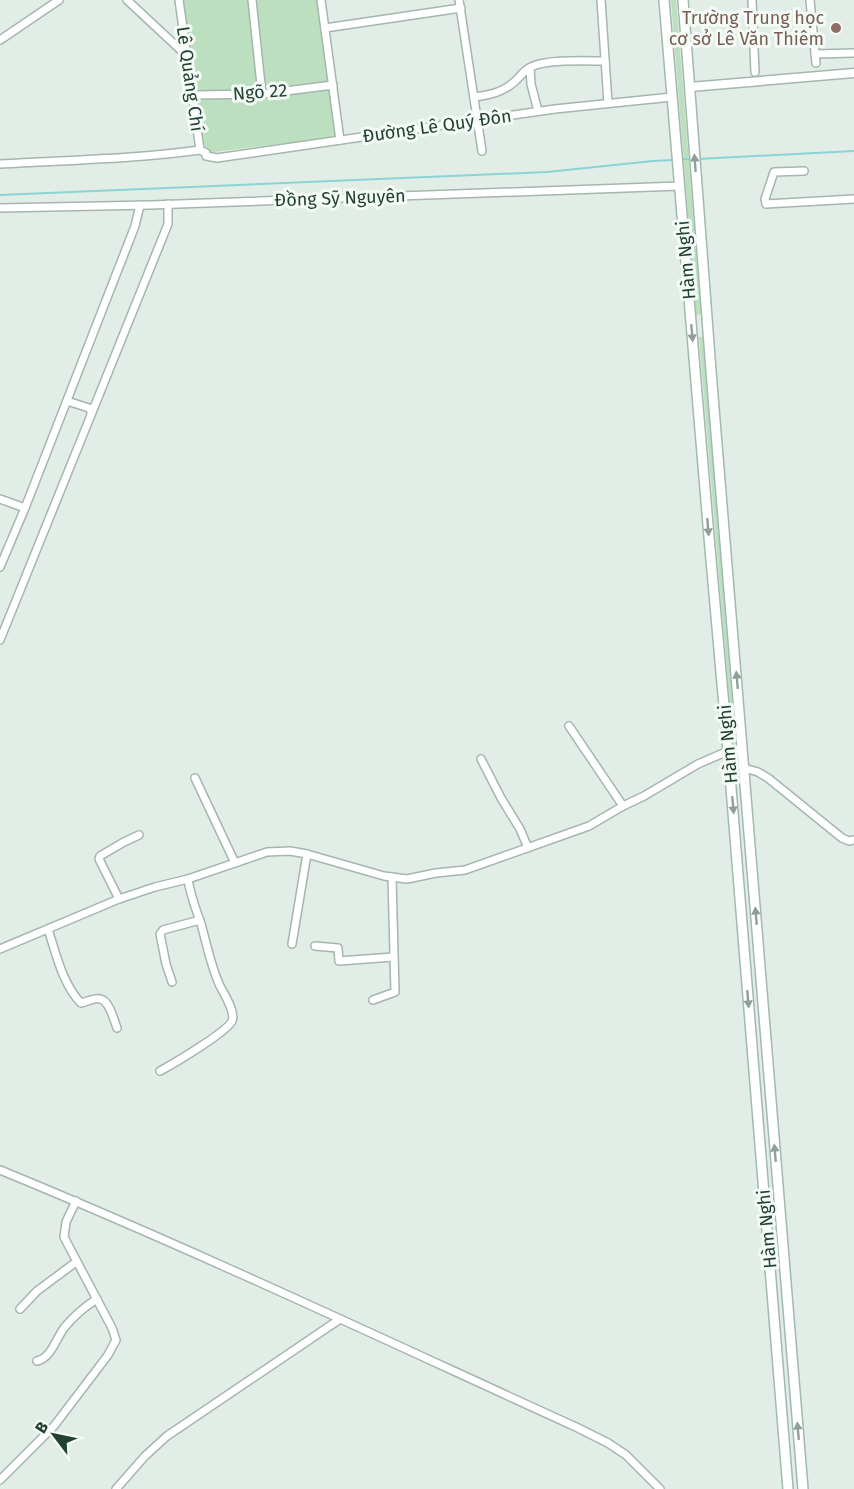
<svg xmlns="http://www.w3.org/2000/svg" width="854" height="1489" font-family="'Fira Sans',sans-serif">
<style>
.green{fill:#bbdfbf}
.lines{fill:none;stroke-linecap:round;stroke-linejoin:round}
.stream{stroke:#89d4d5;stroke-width:2}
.minor-casing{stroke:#a5b6ad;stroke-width:10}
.tertiary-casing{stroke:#a5b6ad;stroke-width:11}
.secondary-casing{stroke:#a1baad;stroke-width:12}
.minor{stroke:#fff;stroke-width:7}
.tertiary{stroke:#fff;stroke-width:8}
.secondary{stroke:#fff;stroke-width:9}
.oneway{fill:#90a099}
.education-dot{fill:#8d6e63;stroke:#f4faf6;stroke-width:2}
.labels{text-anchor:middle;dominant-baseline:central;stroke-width:6;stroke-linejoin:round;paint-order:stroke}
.education-label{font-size:18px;fill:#785e54;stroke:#f4faf6;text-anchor:end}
.street-label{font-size:18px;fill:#224033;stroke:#f4faf6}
</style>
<rect width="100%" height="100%" fill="#e3ede7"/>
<g class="green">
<path d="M179,0H320L336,137L206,153L197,100H193Z"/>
<path d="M671,0H676L701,314L696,315Z"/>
<path d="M699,337H704L736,720H731Z"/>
</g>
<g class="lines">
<g class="stream">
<path d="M680,159H692"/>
<path d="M698,159L854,151"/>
<path d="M0,195L547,172L653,161L674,160"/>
</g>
<defs>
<g id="minor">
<path d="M127,0L186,55"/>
<path d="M179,0L200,150L206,153V156L217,158L555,109L672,97"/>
<path d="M252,0L262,94"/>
<path d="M321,0L340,140"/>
<path d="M459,0L482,151"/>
<path d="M601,0L608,103"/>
<path d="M752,0L755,72"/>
<path d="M810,0L816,63"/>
<path d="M325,28L461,8"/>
<path d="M0,40L59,0"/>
<path d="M815,54L854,53"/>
<path d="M530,68L531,84L538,111"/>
<path d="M474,97C489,95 501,93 513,83C519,78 523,71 531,67C546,59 586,61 605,61"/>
<path d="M193,103L197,95L262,94L333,85"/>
<path d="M0,164C67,160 134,159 200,150"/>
<path d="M804,171L774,172L765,199L766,204L854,199"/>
<path d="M0,208L150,205L680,186"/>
<path d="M91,415L168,224V204"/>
<path d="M0,499L25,508"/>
<path d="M0,567L25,508L135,226L140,205"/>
<path d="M0,640L91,415V410L89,408L67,401"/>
<path d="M569,726L623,806"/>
<path d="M481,759L501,798L520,829L528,848"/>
<path d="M744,768L758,772L768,778L842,838L849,841L854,840"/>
<path d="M195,778L235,863"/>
<path d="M119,899L99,859L100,856L124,842L139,835"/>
<path d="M48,929C56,954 63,985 81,1003C87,1002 95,997 100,999C109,1000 114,1020 117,1028"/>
<path d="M292,944L307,854"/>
<path d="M315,946L338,948L339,961L393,957"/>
<path d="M0,949L119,899L155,887L188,879L267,852L290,851L307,854L384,876L407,879L436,873L465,870L589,826L623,806L644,796L698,764L728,751L742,749"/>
<path d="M172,982L166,964L160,934L163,930L200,920"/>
<path d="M373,1000L395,992L392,877"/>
<path d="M160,1071C173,1064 227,1032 232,1021C236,1012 224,994 220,986C211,967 207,945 201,924C196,909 190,895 188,879"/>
<path d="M0,1170C195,1250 385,1340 576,1427L608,1443L626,1455L660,1489"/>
<path d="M20,1309L37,1291L76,1262"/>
<path d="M37,1361C51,1358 56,1339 64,1328C73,1317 84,1307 97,1299"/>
<path d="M0,1480L54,1426L108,1355L116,1340L112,1328L64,1237L66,1222L76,1201"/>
<path d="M116,1489L145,1456L167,1436L340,1319"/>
</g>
<path id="tertiary" d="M690,87L854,73"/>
<g id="secondary">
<path d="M664,0L709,537L728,751L788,1489"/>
<path d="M683,0L712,384L803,1489"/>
</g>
</defs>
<use href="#minor" class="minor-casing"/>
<use href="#tertiary" class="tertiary-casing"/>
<use href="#secondary" class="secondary-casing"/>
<use href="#minor" class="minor"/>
<use href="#tertiary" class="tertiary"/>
<use href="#secondary" class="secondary"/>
</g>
<defs><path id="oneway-solid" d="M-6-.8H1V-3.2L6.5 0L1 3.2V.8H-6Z" transform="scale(1.5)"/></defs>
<g class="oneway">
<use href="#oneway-solid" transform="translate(695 163) rotate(-94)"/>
<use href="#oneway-solid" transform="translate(692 333) rotate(85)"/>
<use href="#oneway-solid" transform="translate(708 527) rotate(85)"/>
<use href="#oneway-solid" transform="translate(737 680) rotate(-95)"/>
<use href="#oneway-solid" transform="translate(733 805) rotate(85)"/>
<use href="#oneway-solid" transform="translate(756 916) rotate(-95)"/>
<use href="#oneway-solid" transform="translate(748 999) rotate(85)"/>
<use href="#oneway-solid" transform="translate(775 1153) rotate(-95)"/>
<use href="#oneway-solid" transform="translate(798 1431) rotate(-95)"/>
</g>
<circle class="education-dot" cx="836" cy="28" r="6"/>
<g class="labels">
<g class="education-label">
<text x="824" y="18">Trường Trung học<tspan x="824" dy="21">cơ sở Lê Văn Thiêm</tspan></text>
</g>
<g class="street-label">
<text transform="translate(190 79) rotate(82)">Lê Quảng Chí</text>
<text transform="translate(260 92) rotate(-4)">Ngõ 22</text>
<text transform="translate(437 126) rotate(-8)">Đường Lê Quý Đôn</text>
<text transform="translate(340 198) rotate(-2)">Đồng Sỹ Nguyên</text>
<text transform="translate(686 260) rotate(-95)">Hàm Nghi</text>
<text transform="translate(728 744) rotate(-95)">Hàm Nghi</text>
<text transform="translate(767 1229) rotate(-95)">Hàm Nghi</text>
</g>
</g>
<g transform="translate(54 1435) rotate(302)" stroke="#f4faf6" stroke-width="4.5" paint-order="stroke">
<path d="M0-4.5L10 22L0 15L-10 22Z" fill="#224033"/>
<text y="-9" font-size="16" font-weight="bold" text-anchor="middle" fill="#224033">B</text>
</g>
</svg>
